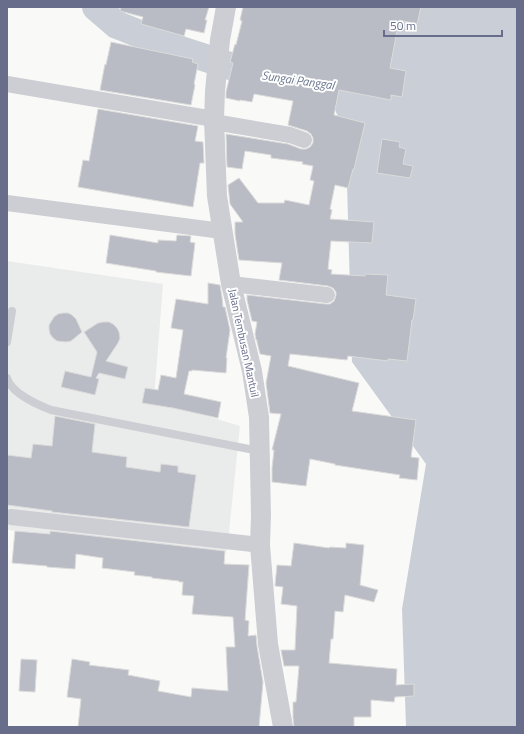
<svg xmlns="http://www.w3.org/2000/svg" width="524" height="734" font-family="'Titillium Web',sans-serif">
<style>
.built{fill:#eaebeb}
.water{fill:#cacfd7}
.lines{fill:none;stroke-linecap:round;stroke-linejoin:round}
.river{stroke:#cacfd7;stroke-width:28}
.building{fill:#b9bbc5;stroke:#dbdcda}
.service{stroke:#cdced3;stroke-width:8}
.minor{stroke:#cdced3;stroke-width:16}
.tertiary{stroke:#cdced3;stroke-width:20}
.labels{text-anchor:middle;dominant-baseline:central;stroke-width:4;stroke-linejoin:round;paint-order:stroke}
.street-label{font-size:11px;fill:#676d8b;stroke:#fff}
.water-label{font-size:12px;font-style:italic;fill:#68758d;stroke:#fff}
</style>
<rect width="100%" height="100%" fill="#f9faf8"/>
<path class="built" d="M7,261L163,284L154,400L240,426L227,551L7,530Z"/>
<path class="water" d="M365,7H517V727H406L402,609L426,464L352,362L345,112Z"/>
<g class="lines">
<g class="river">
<path d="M96,7L117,25L181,50L261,76H268"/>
<path d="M307,82L340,86L349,107L380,117"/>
</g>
</g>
<g class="building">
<path d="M121,7H209L205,20H207L204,33L186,29L184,36L141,24L143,17L120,11Z"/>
<path d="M243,7H421L417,24L399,20L390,68L406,71L402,97L391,95V100L339,90L334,115L365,123L354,169H353L348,188L335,185L330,209L332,210L330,219L374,222L372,243L331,241L328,269L332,270L331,274L365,276V274L388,275L386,295L416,299L413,320H412L407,361L388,359V361L348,356L347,360L290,354L288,366L359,383L352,411L416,420L411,457L419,458L417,480L399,478L400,475L335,465V464L310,459L306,486L272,482V468L274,450H272L281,414L270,413L266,383L271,356L260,354L257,342V340H256L255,334L257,322L252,321L247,300V295L326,304H330L334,301L336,296V292L333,288L328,286L279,280L282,263L239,260L235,234V222H243L230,204L228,185L239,178L258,203H284L285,200L309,205L314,181L310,180L313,166L302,164L303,162L271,158V155L245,151L242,169L227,167L226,134L288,144L301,149H306L310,147L313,143V138L311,134L307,131L288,125L293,101L254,94L252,102L240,100V101L226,98V92L233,63L230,62L235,44L236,45L242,21L240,20Z"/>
<path d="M111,42L193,59L192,62L198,64L194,84L195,85L191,105L100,90L105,64L106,65Z"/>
<path d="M98,109L198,126L195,141L203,142L204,163H200L193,207L78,187L83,160L89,161Z"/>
<path d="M382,139L400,142L399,147L406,149L403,164L413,166L410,178L377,173Z"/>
<path d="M110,235L158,243V240L176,241L177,235L191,236L190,242L195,243L191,276L156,272V271L106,263Z"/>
<path d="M208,283L220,285L222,297L223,307H225L230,330L226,358H227L226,373L192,370V371H189L184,394L221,402L218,418L173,408L142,403L145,388L158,390L161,375L176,378L183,330L171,328L176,299L208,304Z"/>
<path d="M63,313H68L72,315L76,319L82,332L71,341L66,342L57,341L53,338L50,334L49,329V325L54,317L58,314Z"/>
<path d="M103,322H109L113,324L117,328L119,332L120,338L118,343L106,361L128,367L125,379L99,373L96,378L99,379L95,395L61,387L65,371L91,377L97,352L84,332L98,323Z"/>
<path d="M55,416L95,424L92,452L127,457L126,467L160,472L161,464L178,466V472L196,475L189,527L52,512V511L7,505V455L31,458L33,444L52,446Z"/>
<path d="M15,531L50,534V531L225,551L224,564L249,565L245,620L249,621L248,636L256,635L257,646L263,682L259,727H78L81,699L67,697L72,659L90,662L89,665L129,670L128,675L160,681L158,691L191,697L192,688L228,691L226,647H235L233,617L192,614L194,596L182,595L183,582H179V581L152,578V577L134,575L135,572L102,568L103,558L76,554L75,569L47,567V566L12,563Z"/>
<path d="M294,543L329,548L330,547L346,548V543L364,545L360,585L378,590L374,602L345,595L343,612L335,611L333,639H331L329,663L397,669L396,685L414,684V696L395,697L394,702L371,700V717H354V727H294L293,718V702H296L299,666H284L281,650H295L297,606L281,604L283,587L275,586V585L277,565L291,566Z"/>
<path d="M21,659L37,660L35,692L19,691Z"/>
</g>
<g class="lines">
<g class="service">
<path d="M7,342L12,311"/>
<path d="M7,378C11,393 38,405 51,410L259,451"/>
</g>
<g class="minor">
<path d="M7,84L214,119"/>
<path d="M214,122L290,135L304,140"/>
<path d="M7,203L222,231"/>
<path d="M231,284L327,295"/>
<path d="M11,517L260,545"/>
</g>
<path class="tertiary" d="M226,7L220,40L215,91L214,119L217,196L231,284L252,371L259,417L261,515L260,545L268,644L283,727"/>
</g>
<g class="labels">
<g class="street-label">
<text transform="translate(244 343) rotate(78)">Jalan Tembusan Mantuil</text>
</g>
<g class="water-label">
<text transform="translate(298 80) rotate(8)">Sungai Panggal</text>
</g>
</g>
<rect width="524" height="734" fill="none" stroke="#676d8b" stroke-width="16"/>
<path d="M384 30v6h118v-6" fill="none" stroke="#676d8b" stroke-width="2"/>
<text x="390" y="30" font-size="12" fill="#676d8b" stroke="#ffffff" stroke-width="3" paint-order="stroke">50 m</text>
</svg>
